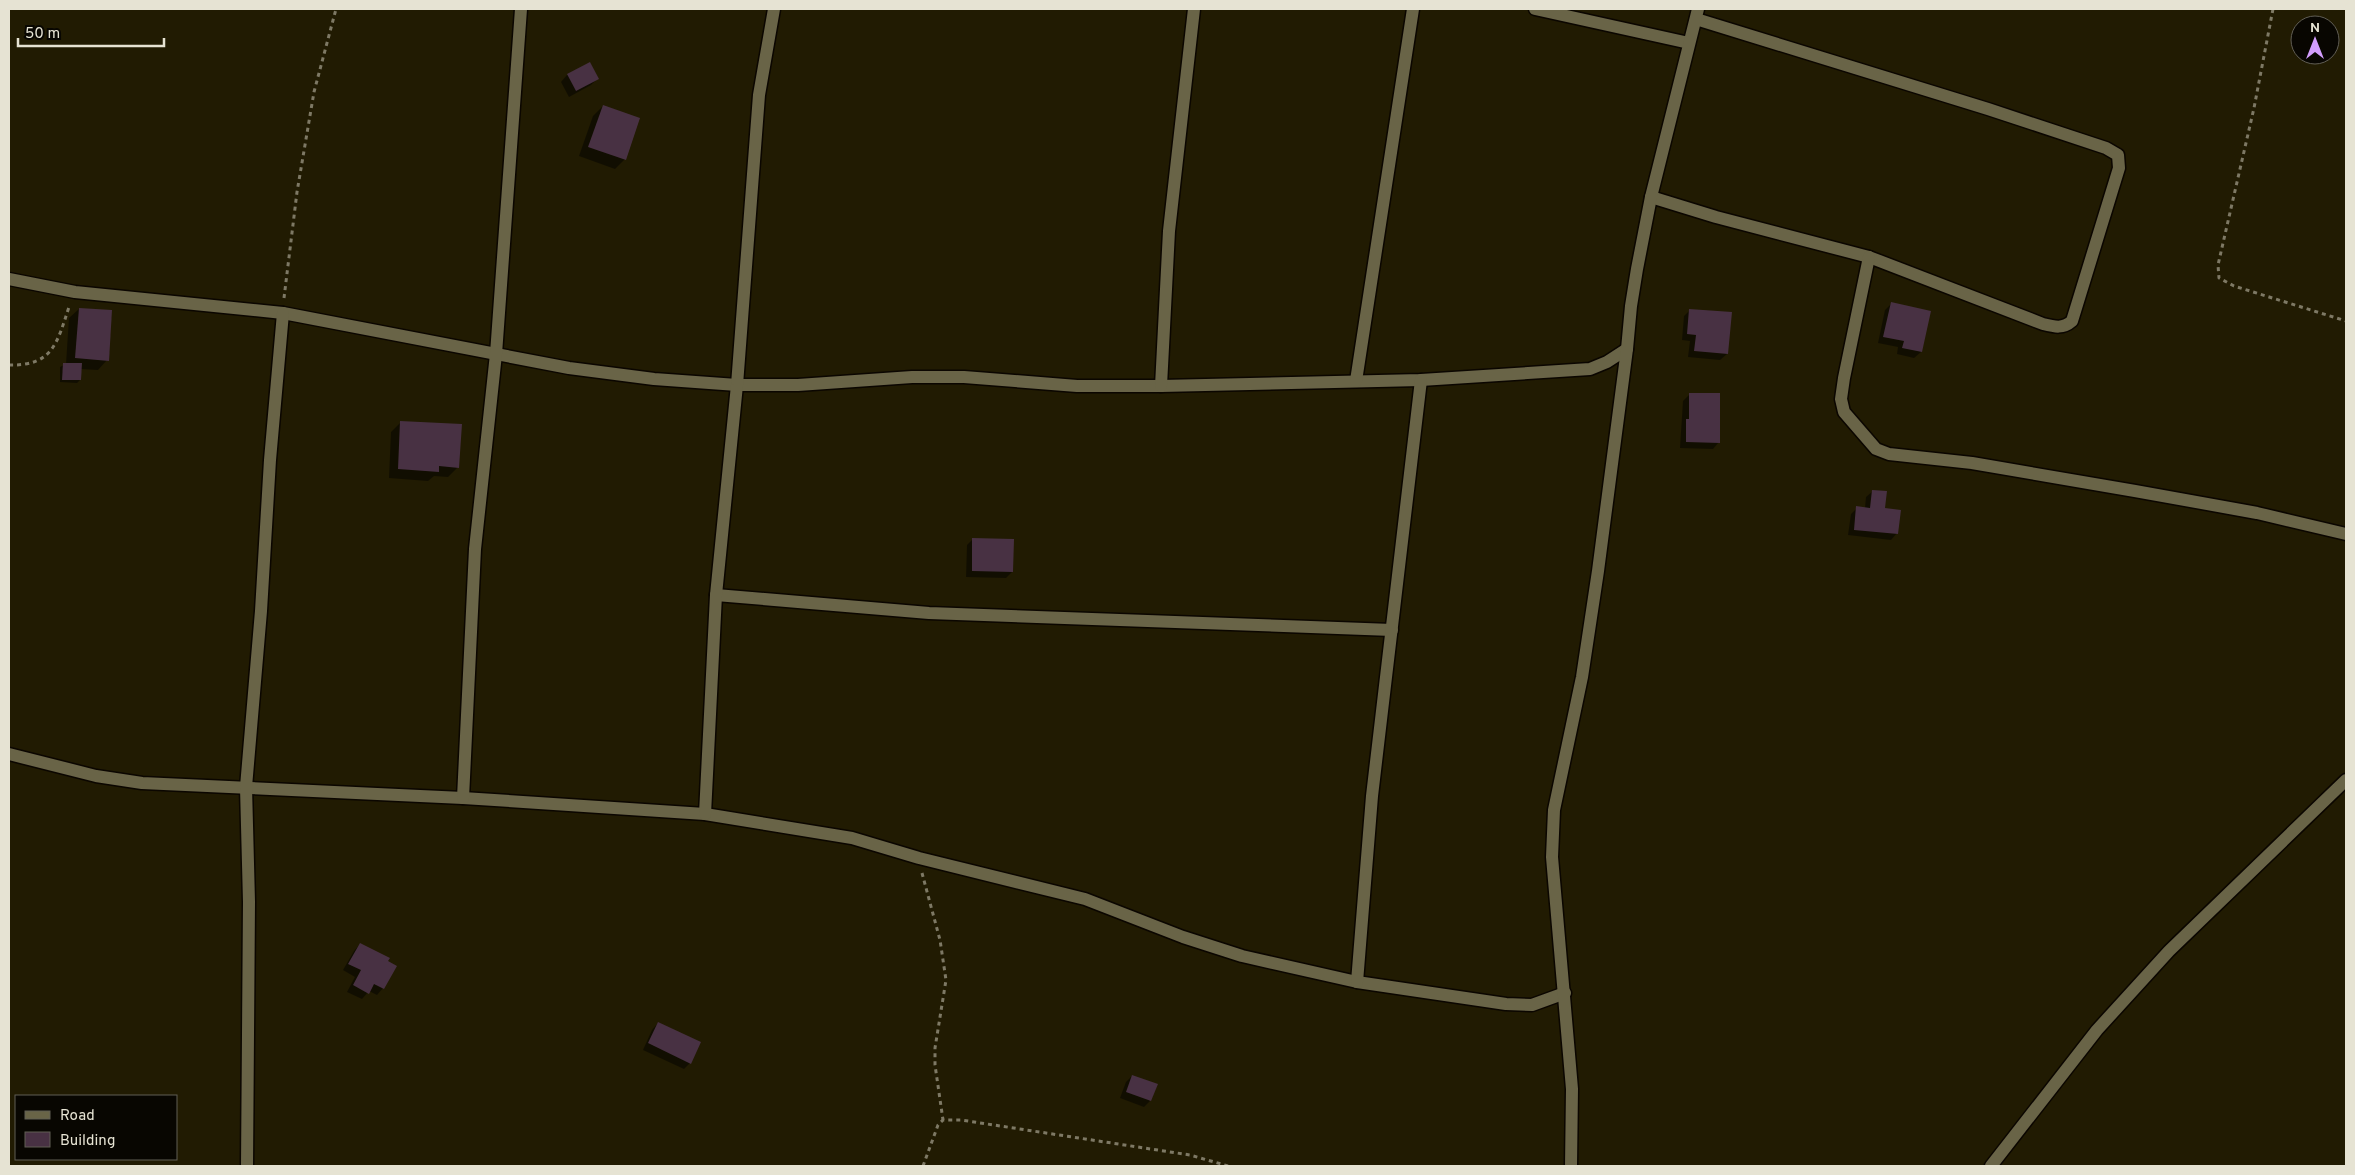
<svg xmlns="http://www.w3.org/2000/svg" width="2355" height="1175" font-family="Overpass,sans-serif">
<style>
.shadow{fill:#0007}
.building{fill:#483143}
.lines{fill:none;stroke-linecap:round;stroke-linejoin:round}
.street-casing{stroke:#0b0600;stroke-width:15}
.path{stroke:#7e7965;stroke-width:3;stroke-dasharray:4 4;stroke-linecap:butt}
.street{stroke:#696447;stroke-width:12}
</style>
<rect width="100%" height="100%" fill="#211b02"/>
<g class="shadow">
<path d="M590,64L597,79L591,85L569,97L561,82L567,75Z"/>
<path d="M603,106L625,159L615,169L579,156L593,116Z"/>
<path d="M1891,304L1929,312L1921,352L1914,358L1897,354L1898,347L1878,343L1885,310Z"/>
<path d="M79,309L107,360L98,370L80,369V380L77,383L60,382V367L66,364L69,318Z"/>
<path d="M1690,310L1727,354L1720,360L1688,357L1690,341L1682,340L1684,316Z"/>
<path d="M1690,394L1719,442L1713,449L1680,448L1683,401Z"/>
<path d="M401,422L458,467L448,477L434,476L428,481L389,478L391,432Z"/>
<path d="M1873,491L1897,533L1891,540L1848,535L1851,514L1857,508H1865L1866,497Z"/>
<path d="M973,539L1012,572L1006,578L966,577L967,545Z"/>
<path d="M360,944L387,961L383,988L377,995L369,991L362,999L347,992L355,977L343,970L354,951Z"/>
<path d="M658,1023L690,1063L684,1069L643,1050L652,1030Z"/>
<path d="M1132,1076L1150,1101L1144,1107L1120,1098L1126,1082Z"/>
</g>
<g class="building">
<path d="M590,62L599,79L576,91L567,74Z"/>
<path d="M603,105L640,118L626,160L588,147Z"/>
<path d="M1891,302L1931,311L1922,352L1902,348L1904,341L1883,337Z"/>
<path d="M79,308L112,310L109,361L75,358Z"/>
<path d="M1689,309L1732,312L1728,354L1694,351L1696,335L1687,334Z"/>
<path d="M63,363H82L81,380H62Z"/>
<path d="M1689,393H1720V443L1686,442V419H1689Z"/>
<path d="M400,421L462,424L459,468L439,466V472L398,469Z"/>
<path d="M1872,490L1887,491L1885,508L1901,510L1898,534L1854,530L1856,506L1870,508Z"/>
<path d="M972,538L1014,539L1013,572L972,571Z"/>
<path d="M360,943L390,958L388,961L397,966L384,989L374,984L369,994L353,985L361,970L348,964Z"/>
<path d="M658,1022L701,1042L691,1064L648,1043Z"/>
<path d="M1132,1075L1158,1084L1151,1101L1126,1092Z"/>
</g>
<g class="lines">
<defs>
<g id="street">
<path d="M1535,9L1689,43"/>
<path d="M1651,197L1716,217L1869,257L2043,324C2055,327 2063,329 2072,321L2119,168L2118,155L2106,148L1988,109L1696,19"/>
<path d="M1869,257L1844,378L1841,399L1844,412L1876,449L1889,454L1972,463L2135,491L2257,513L2346,534"/>
<path d="M9,279L75,292L283,313L569,368L654,379L737,385H798L912,377H964L1077,386H1161L1421,380L1590,369L1607,362L1627,349"/>
<path d="M1356,381L1413,9"/>
<path d="M1161,386L1169,231L1194,9"/>
<path d="M716,595L929,613L1392,630"/>
<path d="M9,754L96,776L142,783L463,798L705,814L852,838L919,858L1085,899L1183,937L1242,956L1357,982L1506,1004L1532,1005L1565,993"/>
<path d="M463,798L475,549L496,354L521,9"/>
<path d="M705,814L716,595L737,385L759,95L774,9"/>
<path d="M1357,982L1372,796L1421,380"/>
<path d="M247,1166L249,902L246,787L261,611L270,460L283,313"/>
<path d="M1571,1166L1572,1089L1552,857L1554,810L1582,677L1598,571L1627,349L1631,306L1637,269L1651,197L1698,9"/>
<path d="M1991,1166L2097,1030L2169,951L2346,780"/>
</g>
</defs>
<use href="#street" class="street-casing"/>
<g class="path">
<path d="M2273,9L2254,108L2218,265L2219,278L2234,286L2346,321"/>
<path d="M284,298L297,192L314,92L336,9"/>
<path d="M9,365C53,366 57,343 69,307"/>
<path d="M922,873L940,940L946,980L935,1048V1065L943,1120"/>
<path d="M923,1166L938,1125L943,1120H961L1190,1155L1228,1166"/>
</g>
<use href="#street" class="street"/>
</g>
<rect width="2355" height="1175" fill="none" stroke="#e6e3d3" stroke-width="20"/>
<rect x="15" y="1095" width="162" height="65" fill="#080601" stroke="#615e55"/>
<rect x="25" y="1111" width="25" height="8" fill="#696447" stroke="#615e55"/>
<text x="60" y="1120" font-size="15" fill="#e6e3d3">Road</text>
<rect x="25" y="1132" width="25" height="15" fill="#483143" stroke="#615e55"/>
<text x="60" y="1145" font-size="15" fill="#e6e3d3">Building</text>
<g transform="translate(2315 40)"><circle r="24" fill="#080601" stroke="#615e55"/>
<path d="M0-4L9 19L0 12L-9 19Z" fill="#d29dfd"/>
<text y="-8" font-size="14" font-weight="bold" text-anchor="middle" fill="#e6e3d3">N</text>
</g>
<path d="M18 38v8h146v-8" fill="none" stroke="#e6e3d3" stroke-width="2.5"/>
<text x="25" y="38" font-size="15" fill="#e6e3d3" stroke="#080601" stroke-width="4" paint-order="stroke">50 m</text>
</svg>
